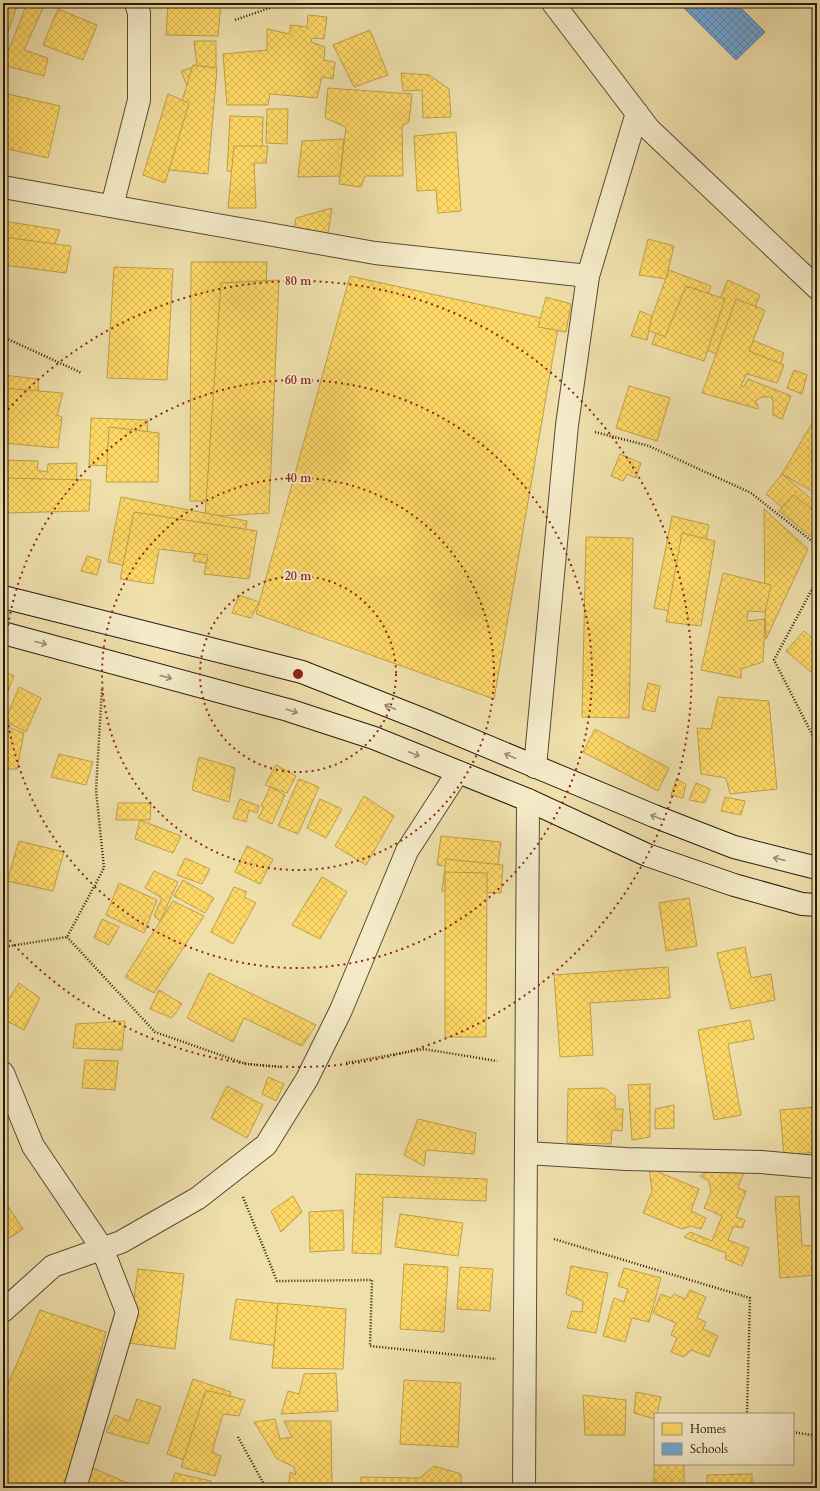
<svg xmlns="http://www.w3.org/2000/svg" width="820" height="1491" font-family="Cardo,serif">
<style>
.homes{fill:url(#homes-cross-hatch);stroke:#bea04b}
.schools{fill:url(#schools-cross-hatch);stroke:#597d9d}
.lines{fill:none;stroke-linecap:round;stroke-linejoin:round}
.street-casing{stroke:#594b33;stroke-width:24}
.secondary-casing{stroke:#271a0b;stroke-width:24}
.path{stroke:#271a0b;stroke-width:2.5;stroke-dasharray:1 2;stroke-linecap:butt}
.street{stroke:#f4eac8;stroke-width:22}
.secondary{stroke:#f4eac8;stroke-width:22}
.oneway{stroke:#988c73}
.ring{fill:none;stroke:#8f2418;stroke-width:2;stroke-dasharray:2 4}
.centre{fill:#8f2418;stroke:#f4eac8;stroke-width:2}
.ring-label{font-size:12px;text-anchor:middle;font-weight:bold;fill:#8f2418;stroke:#f4eac8;stroke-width:4;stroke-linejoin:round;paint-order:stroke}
</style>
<defs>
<pattern id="homes-cross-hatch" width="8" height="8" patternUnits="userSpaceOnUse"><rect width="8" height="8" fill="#ffd966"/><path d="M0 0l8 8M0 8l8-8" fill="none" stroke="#dbba57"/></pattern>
<pattern id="schools-cross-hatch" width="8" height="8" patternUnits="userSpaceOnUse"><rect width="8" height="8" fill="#6fa8dc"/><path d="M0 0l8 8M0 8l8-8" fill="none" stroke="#5b88b1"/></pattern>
</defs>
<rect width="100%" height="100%" fill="#eedfab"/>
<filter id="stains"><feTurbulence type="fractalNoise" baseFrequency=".005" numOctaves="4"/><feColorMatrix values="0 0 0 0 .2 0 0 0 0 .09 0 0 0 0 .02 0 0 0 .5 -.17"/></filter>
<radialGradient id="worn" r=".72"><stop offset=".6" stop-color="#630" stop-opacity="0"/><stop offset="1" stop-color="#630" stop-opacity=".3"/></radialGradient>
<g class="homes">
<path d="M3,3H18L3,46Z"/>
<path d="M27,3H35L43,8L24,50L48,58L44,76L3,65Z"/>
<path d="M168,3H221L218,36L166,35Z"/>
<path d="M58,9L97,25L83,60L43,45Z"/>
<path d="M308,15L327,17L324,39L312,38L311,42L325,47L324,60L335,62L333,79L322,77L317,98L270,94L268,105H227L223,54L267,50V29L290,34V25L307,27Z"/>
<path d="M370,30L388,75L354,87L333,45Z"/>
<path d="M194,41H216V80L187,86L181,71L197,66Z"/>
<path d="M193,65L217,68L208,174L161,169Z"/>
<path d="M401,73L429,75L449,89L451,117L423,118L422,90L403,91Z"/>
<path d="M328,88L412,94L409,122L402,126L403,176H365L361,187L339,184L346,127L325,118Z"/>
<path d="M8,94L60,106L48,158L3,148V119Z"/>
<path d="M168,94L189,103L165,183L143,175Z"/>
<path d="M267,109H288L287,144L266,143Z"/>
<path d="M230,116L263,117L262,152H255L254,172L227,171Z"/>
<path d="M456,132L461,211L438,213L436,190L417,191L414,136Z"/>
<path d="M344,139L340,176L298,177L302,141Z"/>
<path d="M234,146H268L266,163H254L256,208H228Z"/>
<path d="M332,208L328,234L294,230L296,218Z"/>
<path d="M3,221L60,230L50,258L3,252Z"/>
<path d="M3,237L71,246L66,273L3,265Z"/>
<path d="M648,239L674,246L666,279L639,275Z"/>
<path d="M191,262H267L258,502L190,501Z"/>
<path d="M114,267L173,269L167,380L107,378Z"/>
<path d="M669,270L711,286L689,346L647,330Z"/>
<path d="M350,276L559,322L494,699L256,614Z"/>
<path d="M279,280L269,513L205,517L221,283Z"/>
<path d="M728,280L760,295L742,336L784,353L776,378L699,347Z"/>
<path d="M686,286L725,299L704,361L652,344L656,333L665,337Z"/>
<path d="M546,297L571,304L566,332L538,327Z"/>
<path d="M736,299L765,310L749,351L784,365L777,383L747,374L741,385L744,387L748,379L791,396L782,419L773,415V401L772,398L769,397H762L755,401L758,406V409L702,393Z"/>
<path d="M640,311L652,316L647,340L631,336Z"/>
<path d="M794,370L807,375L802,394L787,388Z"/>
<path d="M3,375L38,379L39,402L51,418L47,438L3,434Z"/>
<path d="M629,386L670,398L657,441L616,428Z"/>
<path d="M3,388L63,393L57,415L62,417L58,448L3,443Z"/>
<path d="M817,415V494L782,474Z"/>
<path d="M91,418L148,420L146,467L89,465Z"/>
<path d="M109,427L159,433L158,482H106Z"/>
<path d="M620,454L641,463L636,478L627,474L623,481L611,476Z"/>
<path d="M3,460L38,461L37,470L47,472L48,464L77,463L76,503L3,499Z"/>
<path d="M782,474L817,504L816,536L766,494Z"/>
<path d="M3,478L91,480L89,511L3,513Z"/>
<path d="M794,495L817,514V541L779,511Z"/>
<path d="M121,497L247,521L238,569L193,561L199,539L150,533L141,569L108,562Z"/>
<path d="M764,509L808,549L766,639L765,612Z"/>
<path d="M134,512L257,531L249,579L204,574L208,555L159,549L153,584L120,579Z"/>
<path d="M672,516L709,525L691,615L654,608Z"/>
<path d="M682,533L715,541L701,626L666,622Z"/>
<path d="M586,537L633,538L629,718L582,717Z"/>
<path d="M87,556L101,560L97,575L81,571Z"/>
<path d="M723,573L771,585L765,612L748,611L747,621L765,619L763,662L741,669V678L701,670Z"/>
<path d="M239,595L259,602L251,618L232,613Z"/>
<path d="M804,631L817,642V677L786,651Z"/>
<path d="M3,671L14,676L3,703Z"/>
<path d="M648,683L660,686L655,712L642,709Z"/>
<path d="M19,687L41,698L26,732L5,721Z"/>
<path d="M718,697L769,701L777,789L730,794L726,778L701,774L697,728L711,729Z"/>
<path d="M3,725L24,733L17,769H3Z"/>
<path d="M595,729L669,768L658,791L583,752Z"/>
<path d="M59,754L93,762L86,785L51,777Z"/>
<path d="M199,757L235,768L229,802L192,790Z"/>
<path d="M276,765L296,776L287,793L265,785Z"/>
<path d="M299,779L319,787L298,834L278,826Z"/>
<path d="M676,779L686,784L683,798L671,795Z"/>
<path d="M696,783L710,789L705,803L689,800Z"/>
<path d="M270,787L285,795L272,824L258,818L264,807L261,806Z"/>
<path d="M364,796L394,816L366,865L335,846Z"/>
<path d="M725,797L745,801L741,815L721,811Z"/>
<path d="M240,799L259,806L257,813L249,810L246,822L233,818Z"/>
<path d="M320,799L342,809L326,838L307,828Z"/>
<path d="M118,803H151L150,820H116Z"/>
<path d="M140,820L181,836L173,853L135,839Z"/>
<path d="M441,836L501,842L497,871L437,865Z"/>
<path d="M19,841L64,852L53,891L7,881Z"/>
<path d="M247,846L273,859L260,884L235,872Z"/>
<path d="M185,858L210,869L202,884L177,875Z"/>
<path d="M446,859L503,865L501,893L442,891Z"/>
<path d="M154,871L178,882L160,921L154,916L162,898L145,888Z"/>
<path d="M445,872L487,873L486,1037H445Z"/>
<path d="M322,877L347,892L320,939L292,925Z"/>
<path d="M183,880L214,898L205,913L174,896Z"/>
<path d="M119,883L157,900L144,933L106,915Z"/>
<path d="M234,887L247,892L244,897L256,903L233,944L211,932Z"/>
<path d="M689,898L697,946L666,951L659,903Z"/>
<path d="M173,901L204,916L154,993L125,977Z"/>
<path d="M102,919L119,927L109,945L94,938Z"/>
<path d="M745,947L751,978L771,974L775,1000L731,1009L717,953Z"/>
<path d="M668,967L670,998L590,1003L593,1055L560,1057L554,975Z"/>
<path d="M209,973L316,1025L302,1046L244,1018L233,1042L187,1018Z"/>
<path d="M19,983L40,998L24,1030L3,1019V1008Z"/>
<path d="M159,990L182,1004L172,1018L150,1009Z"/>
<path d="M750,1020L754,1039L728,1044L741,1115L714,1120L698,1030Z"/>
<path d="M125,1021L122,1050L73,1048L76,1024Z"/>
<path d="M85,1060L118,1061L115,1090L82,1088Z"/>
<path d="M268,1077L284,1084L276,1101L262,1094Z"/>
<path d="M650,1084V1137L632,1140L628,1085Z"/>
<path d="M227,1086L263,1105L247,1138L211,1118Z"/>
<path d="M605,1088L615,1096V1109H623L622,1131L612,1130L611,1144L567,1143L568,1089Z"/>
<path d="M674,1105V1128L655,1129V1109Z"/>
<path d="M817,1107V1152L784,1155L780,1110Z"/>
<path d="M418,1119L476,1133L474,1154L426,1150L424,1166L404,1155Z"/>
<path d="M721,1163L744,1172L738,1188L746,1191L736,1217L745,1220L742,1228L734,1226L728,1240L749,1248L742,1266L725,1259L726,1253L684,1237L690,1232L712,1241L722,1216L704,1208L711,1192L709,1181L700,1176Z"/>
<path d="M649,1168L699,1189L691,1211L706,1218L701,1229L691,1226L682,1229L643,1213L652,1191Z"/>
<path d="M356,1174L487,1179L486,1201L383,1197L381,1254L352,1253Z"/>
<path d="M293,1196L302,1212L281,1232L271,1211Z"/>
<path d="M799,1196L802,1246L817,1245V1275L780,1278L775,1197Z"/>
<path d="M3,1199L23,1229L3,1242Z"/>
<path d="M343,1210L344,1250L310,1252L309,1212Z"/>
<path d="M400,1214L463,1223L458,1256L395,1247Z"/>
<path d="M404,1264L448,1267L444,1332L400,1329Z"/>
<path d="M571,1266L608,1273L596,1333L567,1328L572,1311L582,1312L583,1301L566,1294Z"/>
<path d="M460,1267L493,1269L490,1311L457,1309Z"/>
<path d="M624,1268L661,1278L649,1322L632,1318L625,1342L603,1336L614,1298L624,1302L628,1289L618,1286Z"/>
<path d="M138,1269L184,1274L175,1349L128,1343Z"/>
<path d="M690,1290L706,1297L697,1318L706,1322L703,1329L718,1336L709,1357L691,1350L684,1357L671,1352L677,1338L671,1335L676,1323L653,1313L661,1294L671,1298L674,1294L685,1299Z"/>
<path d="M236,1299L284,1304L277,1346L230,1339Z"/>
<path d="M278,1303L346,1309L343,1369L272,1368Z"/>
<path d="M40,1310L106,1332L65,1488H3V1396Z"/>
<path d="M336,1373L338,1411L281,1414L288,1391L299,1394L304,1374Z"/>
<path d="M193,1379L231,1392L227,1407L212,1403L203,1438L214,1443L207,1468L167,1454Z"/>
<path d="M404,1380L461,1383L458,1447L400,1444Z"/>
<path d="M206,1390L245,1400L239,1416L223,1414L212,1452L221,1456L215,1476L181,1467Z"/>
<path d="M636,1392L661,1397L657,1414H655V1419L634,1413Z"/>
<path d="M583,1395L626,1400L625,1435H585Z"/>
<path d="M137,1399L161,1407L148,1444L106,1432L115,1415L129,1421Z"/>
<path d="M275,1419L280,1439L292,1437L284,1421H331L332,1488H294L289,1486L290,1472L296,1475L294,1467L277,1459L254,1422Z"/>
<path d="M684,1464V1488H654V1465Z"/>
<path d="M434,1466L461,1474V1488H361V1477L420,1478Z"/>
<path d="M93,1468L132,1485L131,1488H85Z"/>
<path d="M175,1473L211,1481L209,1488H170Z"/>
<path d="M752,1474V1488H707V1475Z"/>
</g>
<path class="schools" d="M679,3H736L765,32L736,60Z"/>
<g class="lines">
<defs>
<g id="street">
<path d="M553,3L649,129L817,288"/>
<path d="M3,187L375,253L588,276L637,113"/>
<path d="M112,206L139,100V13L136,3"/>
<path d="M535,767L567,425L588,276"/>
<path d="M3,1073L33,1146L102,1248L127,1312L75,1488"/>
<path d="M526,1153L626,1159L761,1162L817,1167"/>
<path d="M3,1311L53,1266L121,1242L198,1198L266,1145L307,1079L341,1010L407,851L458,772"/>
<path d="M524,1488L528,800"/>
</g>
<g id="secondary">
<path d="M3,597L302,672L424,720L654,816L734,847L817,868"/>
<path d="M3,633L288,710L374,738L528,800L647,855L734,885L802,904L817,905"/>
</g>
</defs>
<use href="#street" class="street-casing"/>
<use href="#secondary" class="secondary-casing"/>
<g class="path">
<path d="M235,20L284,3"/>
<path d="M3,337L82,373"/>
<path d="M595,432L649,446L751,493L817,545"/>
<path d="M817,580L774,660L817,744"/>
<path d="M67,937L155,1032L246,1064L282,1067"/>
<path d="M3,947L67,937L104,868L96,790L102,688"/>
<path d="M346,1063L424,1049L497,1061"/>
<path d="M243,1197L277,1281L372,1280L370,1346L496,1359"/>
<path d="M554,1239L750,1298L747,1414"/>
<path d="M793,1432L817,1436"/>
<path d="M238,1437L266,1488"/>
</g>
<use href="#street" class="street"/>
<use href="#secondary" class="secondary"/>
</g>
<defs><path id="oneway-shaft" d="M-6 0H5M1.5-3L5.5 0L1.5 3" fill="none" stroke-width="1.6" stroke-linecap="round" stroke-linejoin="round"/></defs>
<g class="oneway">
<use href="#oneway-shaft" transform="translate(41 643) rotate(15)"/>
<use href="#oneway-shaft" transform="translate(166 677) rotate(15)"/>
<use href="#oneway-shaft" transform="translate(390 707) rotate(-159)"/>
<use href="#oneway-shaft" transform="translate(292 711) rotate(18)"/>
<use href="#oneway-shaft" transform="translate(414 754) rotate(22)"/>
<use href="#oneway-shaft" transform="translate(510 756) rotate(-157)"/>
<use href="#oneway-shaft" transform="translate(656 817) rotate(-158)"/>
<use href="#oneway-shaft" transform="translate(779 859) rotate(-166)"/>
</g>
<g class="ring">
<circle cx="298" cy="674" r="98"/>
<circle cx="298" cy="674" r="196"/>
<circle cx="298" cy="674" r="294"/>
<path d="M4 414A393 393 0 1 1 4 934"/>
</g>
<circle cx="298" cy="674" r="6" class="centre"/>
<g class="ring-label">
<text x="298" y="285">80 m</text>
<text x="298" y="384">60 m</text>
<text x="298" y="482">40 m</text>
<text x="298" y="580">20 m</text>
</g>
<rect width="820" height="1491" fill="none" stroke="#eedfab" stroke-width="16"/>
<rect x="4" y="4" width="812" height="1483" fill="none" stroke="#271a0b" stroke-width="2"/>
<rect x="8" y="8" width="804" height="1475" fill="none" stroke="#271a0b"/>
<rect x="654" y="1413" width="140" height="52" fill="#f4eac8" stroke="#a2977c"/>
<rect x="662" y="1423" width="20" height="12" fill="#ffd966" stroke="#a2977c"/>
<text x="690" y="1433" font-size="12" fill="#271a0b">Homes</text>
<rect x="662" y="1443" width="20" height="12" fill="#6fa8dc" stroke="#a2977c"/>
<text x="690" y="1453" font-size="12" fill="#271a0b">Schools</text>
<rect width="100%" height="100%" filter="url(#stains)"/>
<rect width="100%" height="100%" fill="url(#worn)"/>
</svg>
